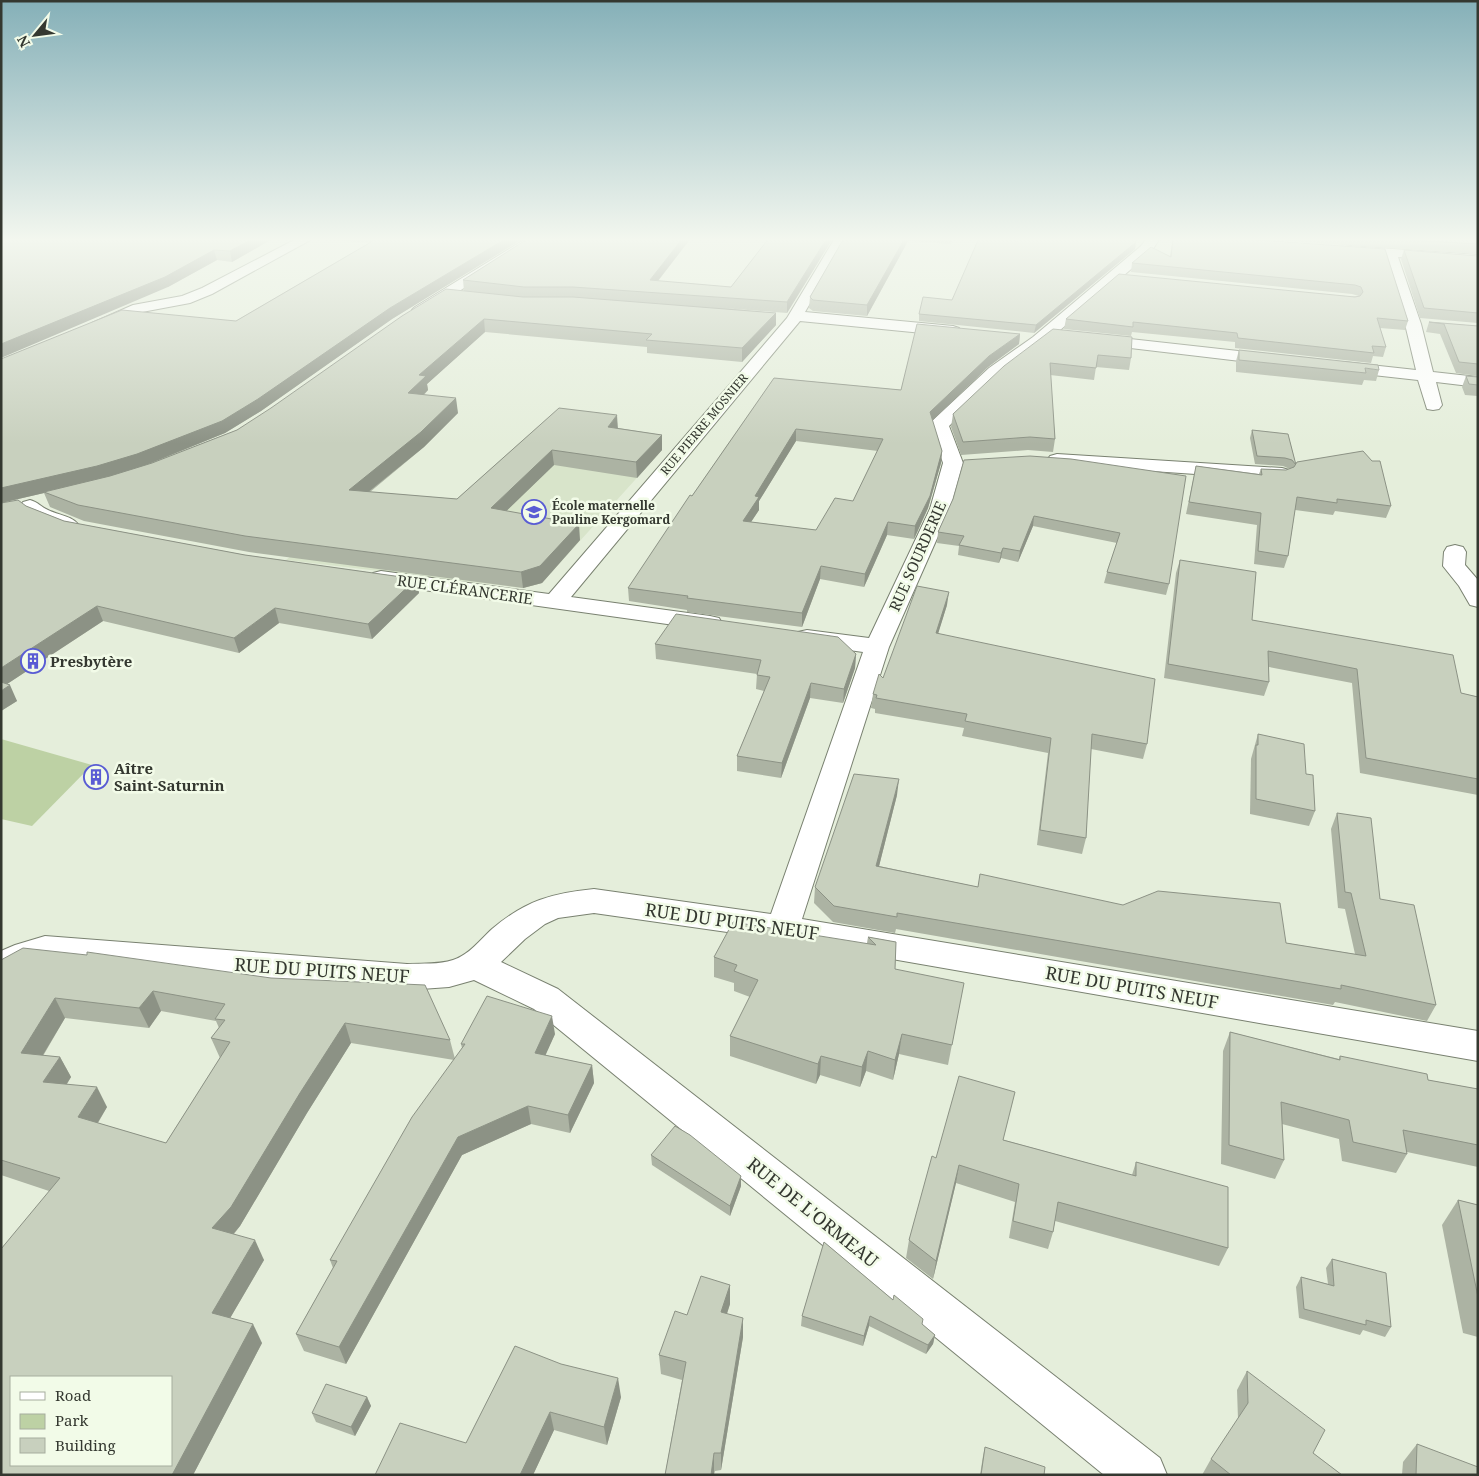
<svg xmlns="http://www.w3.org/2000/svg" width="1479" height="1476" font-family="'Noto Serif',serif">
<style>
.built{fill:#d8e4ca}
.green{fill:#bdd1a4}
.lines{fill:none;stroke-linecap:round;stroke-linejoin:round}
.minor-casing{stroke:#798170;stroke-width:2}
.minor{fill:#fff;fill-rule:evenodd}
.wall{fill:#acb3a3;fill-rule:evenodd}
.shaded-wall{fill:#8c9285}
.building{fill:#c8d0be;stroke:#8c9285;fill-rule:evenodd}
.labels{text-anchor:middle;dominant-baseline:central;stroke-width:5;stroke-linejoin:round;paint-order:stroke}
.far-street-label{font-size:12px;fill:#343830;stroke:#f2fbe8}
.far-poi-label{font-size:12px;font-weight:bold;fill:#343830;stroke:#f2fbe8;text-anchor:start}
.street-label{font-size:15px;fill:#343830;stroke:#f2fbe8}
.poi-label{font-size:15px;font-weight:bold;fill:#343830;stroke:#f2fbe8;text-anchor:start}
.near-street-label{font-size:18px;fill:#343830;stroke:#f2fbe8}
</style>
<rect width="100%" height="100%" fill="#e5eedb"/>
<path class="built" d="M599,440L662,450L542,583L523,588L286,560L352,505L444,513Z"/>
<path class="green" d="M1,739L92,765L32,826L1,819Z"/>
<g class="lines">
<defs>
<g id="minor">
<path d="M298,238H314L212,294L190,303L142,312L104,329H92L90,326L92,323L133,305L182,296L202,288Z"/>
<path d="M527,238H542L425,313H415L412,310L415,307Z"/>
<path d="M835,238H848L805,312L953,326L959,328L961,331L959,334L953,336L800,321L571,597L710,616L719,618L722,623L719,628L710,630L373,583L370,578L373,573L381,571L549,594L787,318Z"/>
<path d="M1147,238H1160L1151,252L1045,343L1001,376L949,426L963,463L950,509L889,647L802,919L1478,1031V1061L783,940L594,913L558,918L545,924L525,939L501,962L558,989L1160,1458L1167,1475H1104L534,1009L474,980L449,987L407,990L45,962C28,965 17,978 1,983V951L15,945L45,936L407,964C422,963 439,965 453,960C469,955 480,940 492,929C525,901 552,893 594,889L771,914L863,652L807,644L798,642L795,637L798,632L807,630L869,638L930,509L943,463L930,425L932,421L989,368L1033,337L1141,246Z"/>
<path d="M1350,246L1478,255V263L1398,257L1421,324L1433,372L1478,377V387L1436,382L1442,405L1439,409L1433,410L1427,409L1418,380L1337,371L1335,367L1337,363L1343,362L1416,370L1405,324L1384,256L1345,253L1343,250L1345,247Z"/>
<path d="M1094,335L1275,355L1281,356L1283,360L1281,364L1275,365L1088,343L1086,340L1088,337Z"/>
<path d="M1057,454L1282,468L1289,470L1292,474L1289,478L1282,480L1050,464L1047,460L1050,456Z"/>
<path d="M30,500C38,502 41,507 48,510C58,515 72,516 79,525L76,530C58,534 30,521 20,506L23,502Z"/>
<path d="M1455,545L1463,547L1466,552L1465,565L1478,580V607L1470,605L1459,586L1443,566L1444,552L1447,547Z"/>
</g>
</defs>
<use href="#minor" class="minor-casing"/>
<use href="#minor" class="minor"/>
</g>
<g class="wall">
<path d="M1,238H274L232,262L217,260L168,287Z"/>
<path d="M315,238H524L392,319L261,411L225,433L147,465L237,430L491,294L464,291L463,280L529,238H691L658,281L731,287L769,238H833L787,313L722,308L776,313V325L742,362L647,353V347L485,332L427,384L428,390L424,395L458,413L424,447L370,492L457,499L559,408L618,428L662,435V450L637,478L554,465L506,511L580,540L542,583L523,588L249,552L84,521L50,507L44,493L1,503L236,321L369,243L315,239Z"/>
<path d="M844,238H953L951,244L908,241L867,316L813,311L809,308L810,297Z"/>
<path d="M1173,238L1385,249L1408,321L1405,330L1380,328L1386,347L1383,357L1373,356L1371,363L1235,348V342L1132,332L1131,336L1064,329L1066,319L1359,296L1352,294L1131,272L1132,263L1170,256Z"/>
<path d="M1243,238H1478V254Z"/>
<path d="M1136,242L1135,249L1034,333L919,321V314L952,300Z"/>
<path d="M1404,250L1478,256V323L1420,318L1401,259Z"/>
<path d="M1429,322L1478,326V376L1456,373L1440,334L1426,332Z"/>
<path d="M1053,329L1131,358L1129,370L1096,367L1094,380L1050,375L1055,439L1053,452L1028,450L961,455L951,427L953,414Z"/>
<path d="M1020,334L1019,344L988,367L932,420L942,451L941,463L928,508L914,539L887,535L864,587L820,579L802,627L687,612V610L629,601L628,588L774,378L901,390ZM796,441L878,451L853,501L816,530L751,522L759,510V501Z"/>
<path d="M1239,350L1379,370L1376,381L1364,380L1362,385L1236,372V361Z"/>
<path d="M1466,376L1478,377V396L1465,395L1462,387Z"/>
<path d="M1252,430L1288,434L1296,465L1391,506L1386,518L1335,511L1333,515L1295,510L1288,556L1284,568L1254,564L1257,525L1186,514L1196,466L1259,474L1261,469L1286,470L1290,469L1283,466L1255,464L1250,438Z"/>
<path d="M1071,459L1169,584L1166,595L1104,583L1107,572L1117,543L1033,526L1018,562L1001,558L999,563L958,555L959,546L937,543L938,532L953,499Z"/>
<path d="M26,506L64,521L245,555L416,579L419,593L372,639L279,623L239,653L103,621L7,684L17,701L1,711Z"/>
<path d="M1180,560L1252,620L1461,693L1478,697V795L1360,773L1352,683L1269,667V682L1264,696L1164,678L1176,573Z"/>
<path d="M947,605L938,633L1147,744L1143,759L1091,749L1086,838L1082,854L1037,845L1048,753L962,736L964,728L875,713V709L871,708L873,694L883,678Z"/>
<path d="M655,644L856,654L855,668L843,703L810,698L781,778L737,771V756L764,691L756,689L757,674L656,659Z"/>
<path d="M1258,734L1306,774L1315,811L1309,826L1250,814L1251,759Z"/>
<path d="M897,795L879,866L978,887L1286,943L1355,954L1345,909L1338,908L1331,829L1337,813L1380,899L1436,1005L1427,1021L1335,1002L1333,1005L896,929L895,933L833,922L814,903L815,887Z"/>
<path d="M868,937L896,942L895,969L960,1003L948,1065L899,1054L893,1080L866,1071L860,1087L820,1075L816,1084L730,1056V1036L750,997L734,991V983L714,977V957L867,943Z"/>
<path d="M1,960L450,1040L455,1059L462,1048L461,1044L555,1034L545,1055L592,1065L594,1083L570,1133L531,1124L462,1155L346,1364L304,1351L296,1334L333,1268L330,1260L454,1060L351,1043L307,1113L240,1226L234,1234L264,1260L230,1318L262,1343L193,1475H1L49,1191L1,1175ZM161,1011L216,1021L219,1028L211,1038L220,1058L166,1143L98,1123L107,1107L67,1084L71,1077L60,1057L43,1056L65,1018L149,1028Z"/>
<path d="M1230,1032L1339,1059L1340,1056L1428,1080L1478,1089V1167L1407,1152V1154L1396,1173L1342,1161L1339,1139L1282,1124L1284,1160L1275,1179L1221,1164L1223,1051Z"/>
<path d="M1004,1140L1132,1175L1136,1162L1228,1248L1219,1266L1055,1221L1053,1232L1048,1249L1009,1238L1015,1202L956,1183L933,1279L906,1258L909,1240L936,1158Z"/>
<path d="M651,1155L741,1176V1186L730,1216L652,1165Z"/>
<path d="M1458,1200L1478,1205V1337L1463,1333L1442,1225Z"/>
<path d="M824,1242L935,1335L933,1344L926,1354L869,1326L863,1346L801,1326L802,1316Z"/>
<path d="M1332,1259L1391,1327L1385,1337L1363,1330L1360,1335L1299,1318L1296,1287L1301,1277L1328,1284L1326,1268Z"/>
<path d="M730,1285V1304L727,1314L743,1337L721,1470L715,1471L714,1475H665L682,1380L661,1374L659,1355L687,1315Z"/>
<path d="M515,1346L621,1397L607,1445L554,1430L533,1475H375L466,1443Z"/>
<path d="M1247,1371L1313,1453L1342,1475H1202L1211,1459L1238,1419L1237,1390Z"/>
<path d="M367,1397L371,1406L355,1436L316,1422L312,1413Z"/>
<path d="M1417,1444L1478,1475H1402L1403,1462Z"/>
<path d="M985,1447L1044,1475H980L983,1456Z"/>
</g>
<g class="shaded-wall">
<path d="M254,238H274L232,262L230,251Z"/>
<path d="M507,238H524L392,319L261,411L225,433L141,467L102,479L44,492V493L1,503V488L390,308Z"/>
<path d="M683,238H691L650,291V280Z"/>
<path d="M827,238H833L787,313V302Z"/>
<path d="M905,238H908V241L867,316V305Z"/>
<path d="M1136,242L1135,249L1034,333L1036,325Z"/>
<path d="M214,250L217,260L168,287L1,358V344Z"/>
<path d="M776,313V325L742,362V348Z"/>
<path d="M484,319L485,332L427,384L428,390L411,407L408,393L419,375Z"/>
<path d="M1020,334L1019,344L988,367L929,424L930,412L989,356Z"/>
<path d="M456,398L458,413L424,447L352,505L349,490Z"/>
<path d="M617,415L618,430L608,427Z"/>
<path d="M796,429V441L759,501V510L743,534V521L755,496Z"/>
<path d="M662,435V450L637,478L636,462Z"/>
<path d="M552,450L554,465L493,524L491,508Z"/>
<path d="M942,451L941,463L928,508L914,539L915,526Z"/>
<path d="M1034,516L1033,526L1018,562L1020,551Z"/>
<path d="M888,522L887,535L864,587L865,574Z"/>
<path d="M579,524L580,540L542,583L523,588L521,572Z"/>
<path d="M1003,548L1001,558L999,563L1001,553Z"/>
<path d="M821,566L820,579L802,627V613Z"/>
<path d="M416,579L419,593L372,639L368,624Z"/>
<path d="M949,592L947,605L934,647L936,633Z"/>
<path d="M97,606L103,621L1,688V668Z"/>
<path d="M275,608L279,623L239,653L234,638Z"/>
<path d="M856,654L855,668L843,703L844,689Z"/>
<path d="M811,683L810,698L781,778L782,763Z"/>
<path d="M10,685L17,701L1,711V691Z"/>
<path d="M899,779L897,795L875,882L876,866Z"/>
<path d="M153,991L161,1011L149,1028L139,1008Z"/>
<path d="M55,998L65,1018L32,1073L21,1053Z"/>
<path d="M552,1016L555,1034L538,1072L535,1053Z"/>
<path d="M345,1023L351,1043L307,1113L240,1226L222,1247L212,1228Z"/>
<path d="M902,1034L899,1054L893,1080L895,1060Z"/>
<path d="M868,1051L866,1071L860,1087L862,1067Z"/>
<path d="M821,1056L820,1075L816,1084L818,1064Z"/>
<path d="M60,1057L71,1077L55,1102L43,1082Z"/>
<path d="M592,1065L594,1083L570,1133L568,1115Z"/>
<path d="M97,1087L107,1107L89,1137L78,1117Z"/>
<path d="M528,1106L531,1124L462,1155L346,1364L339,1347L458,1137Z"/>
<path d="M959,1165L956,1183L933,1279L936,1261Z"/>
<path d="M741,1176V1186L730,1216V1206Z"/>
<path d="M255,1240L264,1260L222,1332L212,1313Z"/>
<path d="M730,1285V1304L721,1331V1312Z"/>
<path d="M870,1316L869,1326L863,1346L864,1336Z"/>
<path d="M743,1318V1337L721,1470V1453Z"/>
<path d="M253,1324L262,1343L193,1475H172Z"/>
<path d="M935,1335L933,1344L926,1354L928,1345Z"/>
<path d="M618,1378L621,1397L607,1445L604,1427Z"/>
<path d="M367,1397L371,1406L355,1436L351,1427Z"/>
<path d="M550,1412L554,1430L533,1475H520Z"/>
<path d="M714,1453V1475H711Z"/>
</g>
<g class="building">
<path d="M1,238H254L230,251L214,250L165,277L1,344Z"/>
<path d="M378,238H507L390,308L258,399L222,421L137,454L97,466L1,488V359L122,310L236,321Z"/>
<path d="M529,238H683L650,280L731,287L769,238H827L787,302L573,287H524L463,280Z"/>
<path d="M844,238H905L867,305L813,300L810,297Z"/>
<path d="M979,238H1128L1136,242L1036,325L919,314L923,297L952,300Z"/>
<path d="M1173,238H1229L1385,249L1408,321L1377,318L1386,347L1372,346L1374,353L1238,338L1237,333L1133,322V327L1066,319L1119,274L1355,297L1360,296L1363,292L1361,287L1355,285L1132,263L1151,247L1171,257Z"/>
<path d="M1375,238H1478V244Z"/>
<path d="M1404,250L1478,256V313L1424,308Z"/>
<path d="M446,289L523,297H573L776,313L742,348L646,340L652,334L484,319L419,375L426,376L408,393L456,398L421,432L349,490L457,499L559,408L617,415L608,427L662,435L636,462L552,450L491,508L579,524L540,566L521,572L245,536L78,505L44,492L110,476L152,463L237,430L271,408L402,316Z"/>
<path d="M1429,322L1478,326V364L1459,362L1444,324Z"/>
<path d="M917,324L1020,334L989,356L930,412L942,451L930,496L915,526L888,522L865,574L821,566L802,613L687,598L688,596L628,588L690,495L692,496L774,378L901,390ZM796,429L883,439L853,501L835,498L816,530L743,521L759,497L755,496Z"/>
<path d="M1053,329L1132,337L1131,358L1098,355L1096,368L1050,363L1055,439L1030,437L963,442L953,414L1004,366Z"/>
<path d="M1239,350L1378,365L1379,370L1365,368L1366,373L1239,360Z"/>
<path d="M1466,376L1478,377V385L1469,384Z"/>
<path d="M1252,430L1288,434L1296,465L1292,460L1285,458L1257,456Z"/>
<path d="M1363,451L1372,461H1380L1391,506L1337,499V503L1297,497L1288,556L1258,551L1261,513L1189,502L1196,466L1262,475L1261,469L1286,470L1294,467L1297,462Z"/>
<path d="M1030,456L1071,459L1186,476L1169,584L1107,572L1120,533L1034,516L1020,551L1003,548L1001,553L959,545L964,536L938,532L953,499L964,460Z"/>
<path d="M18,500L26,506L64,521L245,555L416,579L368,624L275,608L234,638L97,606L1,668V503Z"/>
<path d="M1180,560L1256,572L1252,620L1453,655L1461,693L1478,697V779L1366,758L1357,669L1268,651L1269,682L1168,664Z"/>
<path d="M917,586L949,592L936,633L1155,679L1147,744L1092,734L1086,838L1040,830L1051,738L965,721L967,714L876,698L877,695L873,694L879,674L883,678Z"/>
<path d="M676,614L838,637L856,654L844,689L811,683L782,763L737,756L770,677L757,675L761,660L655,644Z"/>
<path d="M1,682L10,685L1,691Z"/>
<path d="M1258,734L1304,744L1306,774L1313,775L1315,811L1256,799V745H1258Z"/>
<path d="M854,774L899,779L876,866L978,887L980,874L1123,905L1158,891L1280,903L1286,943L1366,956L1351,893L1345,892L1337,813L1371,818L1380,899L1414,905L1436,1005L1341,985V989L897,913V917L834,906L815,887Z"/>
<path d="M733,922L876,945L868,937L896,942L895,969L964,983L952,1045L902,1034L895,1060L868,1051L862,1067L821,1056L818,1064L730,1036L758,980L734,971L737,965L714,957Z"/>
<path d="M23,948L87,955V952L271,978L425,985L450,1040L345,1023L300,1093L231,1207L212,1228L255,1240L212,1313L253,1324L172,1475H1V1249L60,1178L1,1160V960ZM153,991L225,1004L215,1019L225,1020L211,1038L230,1042L166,1143L78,1117L97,1087L43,1082L60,1057L21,1053L55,998L139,1008ZM11,1377H171V1465H11Z"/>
<path d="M487,996L552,1016L535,1053L592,1065L568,1115L528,1106L458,1137L339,1347L296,1334L337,1261L330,1260L412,1117L465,1044H461Z"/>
<path d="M1230,1032L1340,1060V1056L1427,1074L1428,1080L1478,1089V1145L1403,1130L1407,1154L1353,1142L1349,1120L1281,1102L1284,1160L1229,1145Z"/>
<path d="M959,1076L1015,1092L1003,1140L1136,1176V1162L1228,1187V1248L1058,1202L1053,1232L1013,1221L1019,1184L959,1165L936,1261L909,1240L932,1156L936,1158Z"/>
<path d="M675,1126L690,1135L741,1176L730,1206L651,1155Z"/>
<path d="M1458,1200L1478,1205V1297Z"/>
<path d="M824,1242L893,1300L894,1295L923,1319L922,1324L935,1335L928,1345L870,1316L864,1336L802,1316Z"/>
<path d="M1332,1259L1386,1273L1391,1327L1366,1320V1325L1304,1309L1301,1277L1334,1286Z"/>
<path d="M701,1276L730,1285L721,1312L743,1318L721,1453H714L711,1475H665L686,1362L659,1355L675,1311L687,1315Z"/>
<path d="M515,1346L561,1364L618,1378L604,1427L550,1412L520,1475H375L400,1423L466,1443Z"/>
<path d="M1247,1371L1325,1430L1313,1453L1342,1475H1231L1211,1459L1248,1403Z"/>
<path d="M326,1384L367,1397L351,1427L312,1413Z"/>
<path d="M1417,1444L1478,1467V1475H1416Z"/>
<path d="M985,1447L1045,1467L1044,1475H981Z"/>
</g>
<linearGradient id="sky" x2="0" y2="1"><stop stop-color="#85b0b8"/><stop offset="0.54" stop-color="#f3f7ef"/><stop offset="1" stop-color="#f3f7ef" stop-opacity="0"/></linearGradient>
<rect width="1479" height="444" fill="url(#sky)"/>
<defs>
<symbol id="school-ring" viewBox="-11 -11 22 22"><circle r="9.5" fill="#f2fbe8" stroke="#595cd4" stroke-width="1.5"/><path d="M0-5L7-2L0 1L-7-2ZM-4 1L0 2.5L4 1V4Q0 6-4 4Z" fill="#595cd4"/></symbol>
<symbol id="building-ring" viewBox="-11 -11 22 22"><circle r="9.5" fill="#f2fbe8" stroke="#595cd4" stroke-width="1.5"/><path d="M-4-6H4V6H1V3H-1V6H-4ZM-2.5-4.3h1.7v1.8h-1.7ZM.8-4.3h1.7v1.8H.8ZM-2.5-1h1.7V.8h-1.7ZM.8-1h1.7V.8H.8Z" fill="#595cd4"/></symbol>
</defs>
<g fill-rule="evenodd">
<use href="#school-ring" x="520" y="498" width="28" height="28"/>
<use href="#building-ring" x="19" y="647" width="28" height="28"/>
<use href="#building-ring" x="82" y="763" width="28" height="28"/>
</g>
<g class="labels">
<g class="far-street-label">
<text transform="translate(704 424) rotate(-50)">RUE PIERRE MOSNIER</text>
</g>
<g class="far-poi-label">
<text x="552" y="505">École maternelle<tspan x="552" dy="14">Pauline Kergomard</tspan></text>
</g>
<g class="street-label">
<text transform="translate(917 556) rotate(-66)">RUE SOURDERIE</text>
<text transform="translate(465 589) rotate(8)">RUE CLÉRANCERIE</text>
</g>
<g class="poi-label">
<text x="50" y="661">Presbytère</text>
<text x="114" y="768">Aître<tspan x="114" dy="17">Saint-Saturnin</tspan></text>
</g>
<g class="near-street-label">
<text transform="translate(732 921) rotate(8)">RUE DU PUITS NEUF</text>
<text transform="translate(322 970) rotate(4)">RUE DU PUITS NEUF</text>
<text transform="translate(1132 987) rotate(10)">RUE DU PUITS NEUF</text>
<text transform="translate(813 1212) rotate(39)">RUE DE L'ORMEAU</text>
</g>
</g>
<rect width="1479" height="1476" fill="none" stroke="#343830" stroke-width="5"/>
<rect x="10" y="1376" width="162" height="90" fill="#f2fbe8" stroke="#a6ad9e"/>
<rect x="20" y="1392" width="25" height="8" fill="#ffffff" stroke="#a6ad9e"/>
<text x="55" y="1401" font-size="15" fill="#343830">Road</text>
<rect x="20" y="1414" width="25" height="15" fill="#bdd1a4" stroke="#a6ad9e"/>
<text x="55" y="1426" font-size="15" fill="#343830">Park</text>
<rect x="20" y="1438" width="25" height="15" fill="#c8d0be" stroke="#a6ad9e"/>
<text x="55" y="1451" font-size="15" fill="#343830">Building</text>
<g transform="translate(35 35) rotate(241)" stroke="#f2fbe8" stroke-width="4" paint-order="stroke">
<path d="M0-4L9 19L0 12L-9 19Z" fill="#343830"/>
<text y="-8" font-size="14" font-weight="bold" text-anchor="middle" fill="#343830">N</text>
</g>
</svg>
